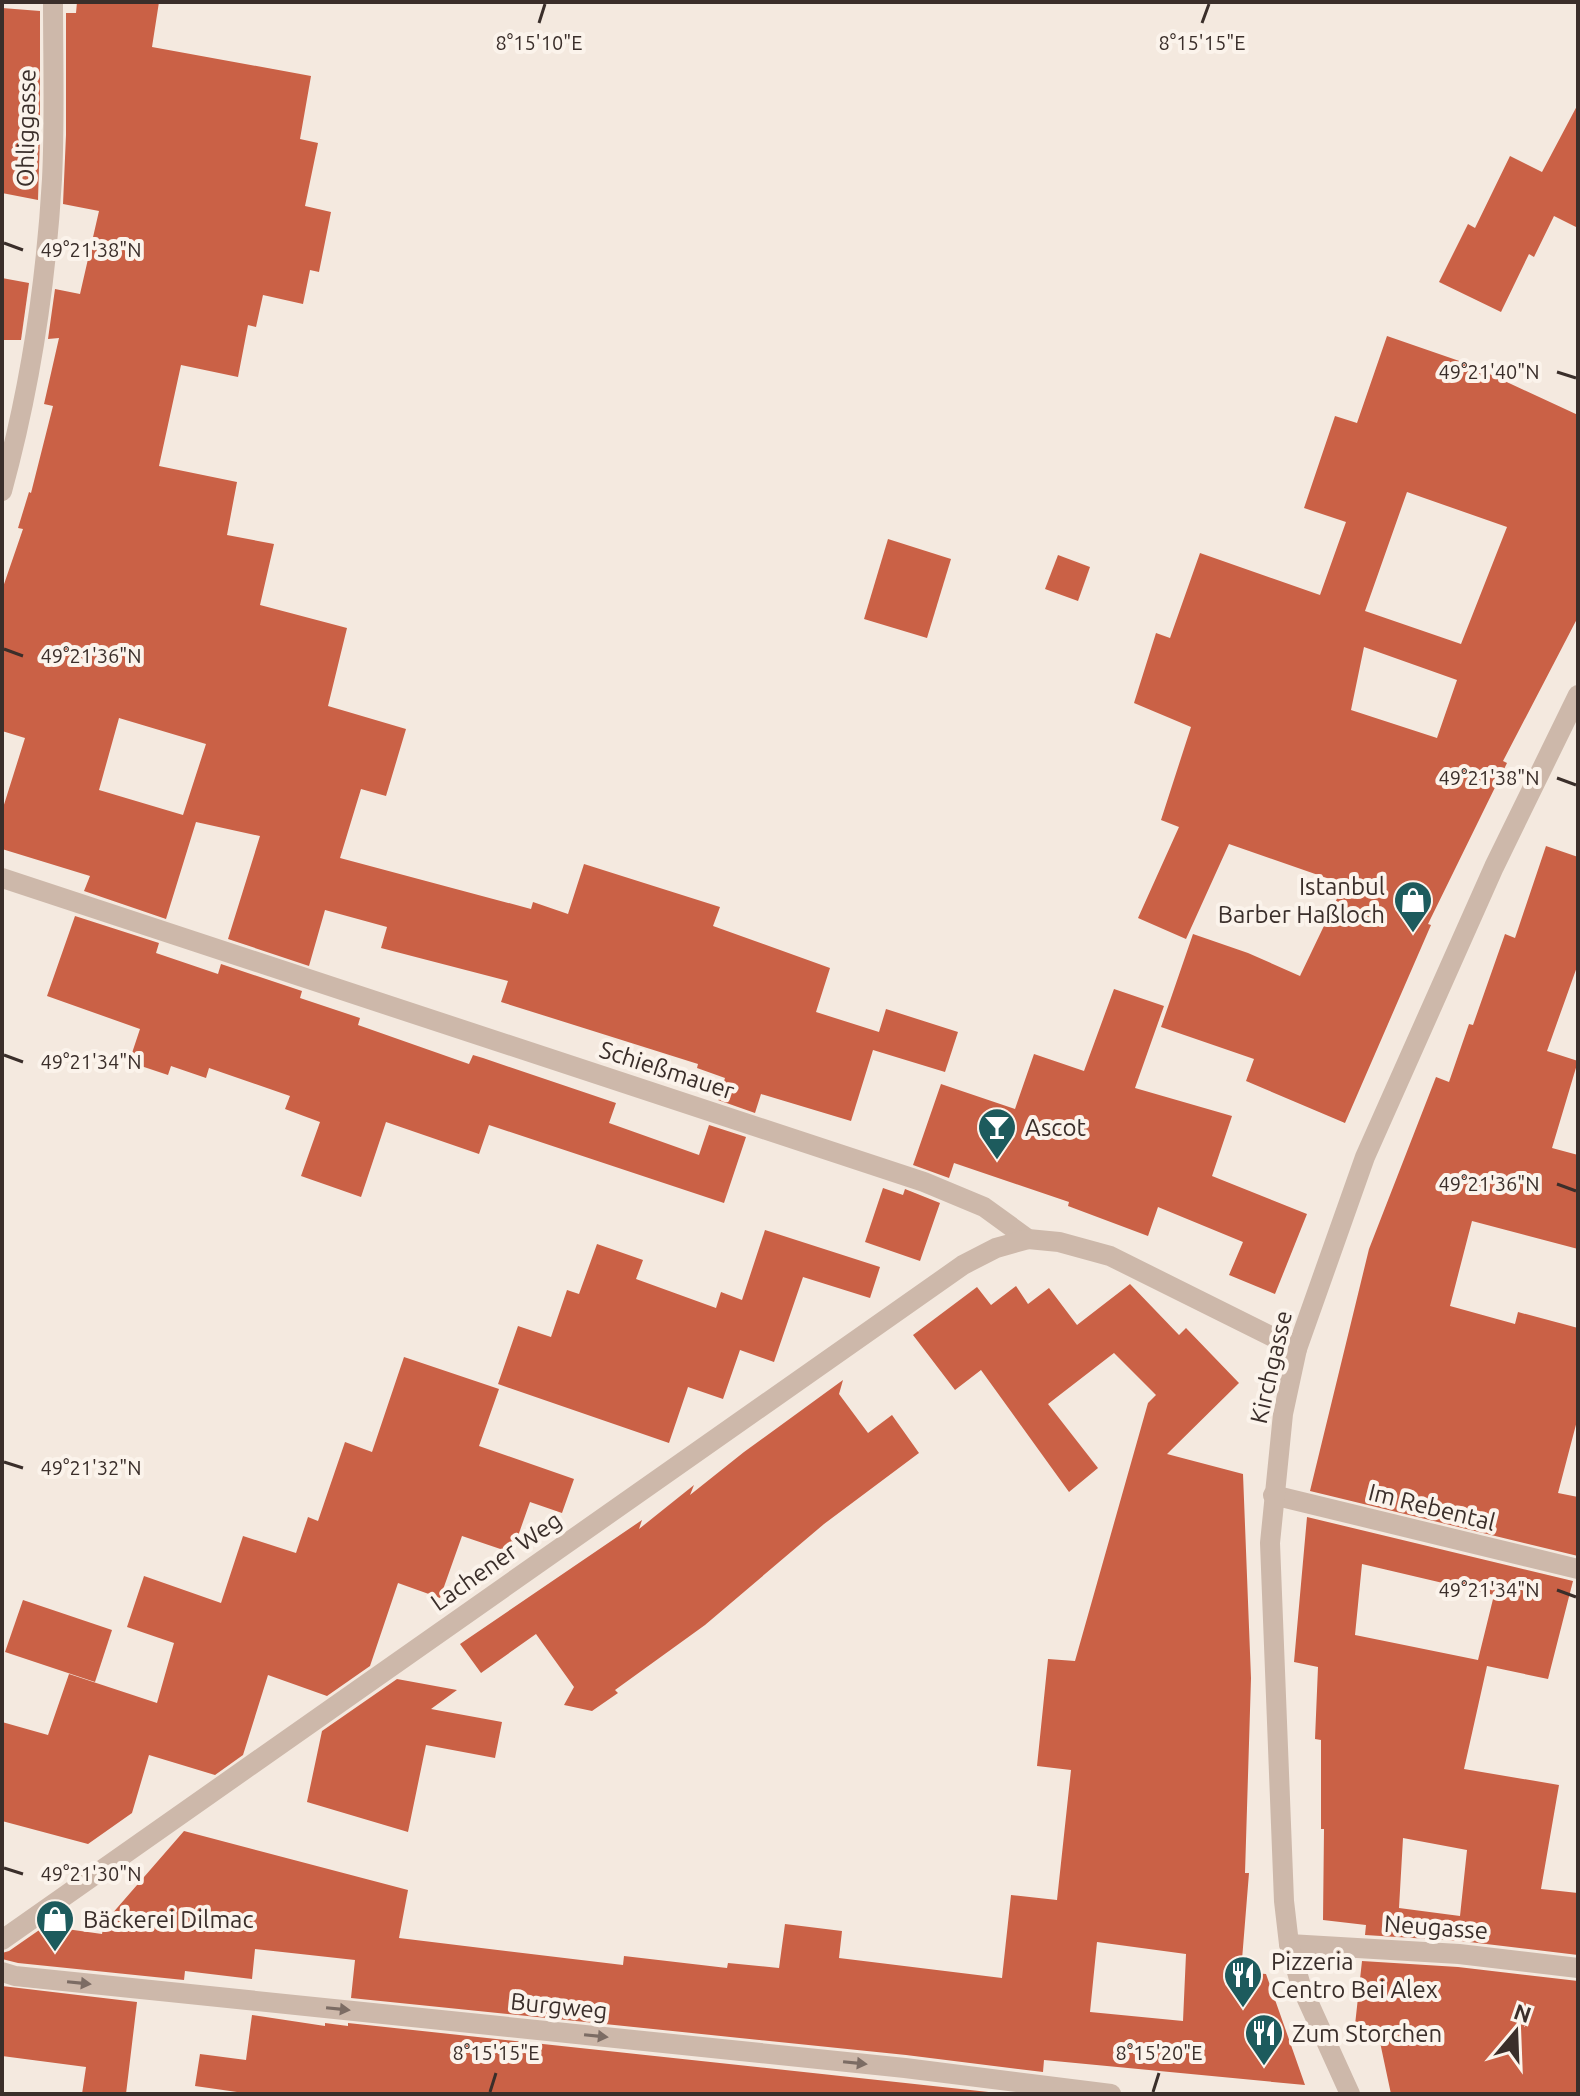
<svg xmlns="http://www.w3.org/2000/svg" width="1580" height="2096" font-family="Ubuntu,sans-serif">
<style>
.building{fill:#ca6146;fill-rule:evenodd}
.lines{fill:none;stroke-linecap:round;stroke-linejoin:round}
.minor{stroke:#cdb8aa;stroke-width:20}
.oneway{fill:#7c6c64}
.ticks{fill:none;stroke:#3a2e2a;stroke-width:3}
.labels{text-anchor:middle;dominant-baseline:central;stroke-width:8;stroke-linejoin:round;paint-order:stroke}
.street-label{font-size:24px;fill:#3a2e2a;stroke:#fbf3eb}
.poi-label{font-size:24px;fill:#3a2e2a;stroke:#fbf3eb;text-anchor:start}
.ticks-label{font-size:20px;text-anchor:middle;fill:#3a2e2a;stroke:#fbf3eb;stroke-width:8;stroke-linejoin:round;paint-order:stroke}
</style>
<rect width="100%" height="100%" fill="#f4e9df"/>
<g class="building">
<path d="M77,2H159L152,47L311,76L300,139L318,143L305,206L331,212L319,272L310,270L303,304L263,295L256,327L248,325L238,377L181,365L159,466L237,482L227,535L274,544L260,605L347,628L328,706L406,729L386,796L361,789L340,858L531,909L533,902L568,914L584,864L720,907L713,926L830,968L816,1012L879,1032L886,1009L958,1032L945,1072L873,1050L851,1121L761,1094L755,1113L718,1100L725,1078L697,1068L698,1064L501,1002L508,981L381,948L387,927L325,910L309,966L228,939L260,836L196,822L166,919L84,891L90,876L2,849V811L25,738L2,731V590L23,529L18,528L29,492L31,493L53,406L44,404L59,338L48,339L55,289L80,294L99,211L63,204L66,135V13H76ZM119,718L206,744L183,815L99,790Z"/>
<path d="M2,8L40,11V135L38,200L2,193Z"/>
<path d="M1578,104V228L1554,216L1534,257L1529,254L1501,312L1439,282L1468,224L1475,228L1510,156L1542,172Z"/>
<path d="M2,278L29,283L21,340H2Z"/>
<path d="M1387,336L1468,364L1578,415V617L1503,761L1507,763L1428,924L1431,925L1345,1123L1246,1081L1254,1059L1161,1027L1193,934L1248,953L1300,976L1344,884L1229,844L1186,939L1138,918L1179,827L1161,820L1191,727L1134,703L1156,633L1170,638L1200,553L1320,595L1346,522L1304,508L1335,416L1357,423ZM1407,492L1507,527L1461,644L1365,611ZM1364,647L1457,680L1437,738L1351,710Z"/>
<path d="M888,539L951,559L927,638L864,619Z"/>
<path d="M1058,555L1090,567L1078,601L1045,589Z"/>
<path d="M1546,846L1578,857V964L1547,1051L1578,1061L1552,1148L1578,1155V1249L1472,1221L1450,1306L1515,1324L1518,1312L1578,1328V1417L1558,1493L1578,1497V1556L1310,1491L1369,1249L1436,1077L1449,1082L1469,1024L1473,1025L1505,934L1515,938Z"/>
<path d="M75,916L159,943L156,953L218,974L221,964L302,991L300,998L360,1018L358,1025L469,1064L473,1055L483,1058L616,1103L609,1123L699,1155L709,1125L746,1137L724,1203L489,1125L479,1154L386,1122L361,1197L301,1176L320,1122L285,1109L290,1096L209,1068L206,1078L171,1066L168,1075L129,1062L140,1029L47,996Z"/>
<path d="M1114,989L1164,1006L1135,1088L1232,1116L1212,1176L1307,1214L1275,1294L1229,1275L1243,1242L1158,1207L1148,1236L1068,1206L1069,1202L954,1163L949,1178L913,1165L941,1084L1015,1109L1034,1054L1084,1071Z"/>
<path d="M883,1188L903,1195L905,1189L940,1203L920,1261L865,1242Z"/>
<path d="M765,1230L880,1267L870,1298L803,1277L774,1362L740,1350L723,1399L688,1387L669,1443L498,1384L518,1326L551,1337L567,1290L579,1294L597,1244L643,1260L636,1279L716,1308L721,1292L742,1300Z"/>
<path d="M1130,1284L1179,1335L1186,1328L1239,1383L1167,1454L1243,1474L1251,1678L1245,1873H1249L1241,1972L1266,1974L1305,2085L1044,2060L1043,2072L906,2055L351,1998L355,1960L255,1949L252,1979L185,1971L184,1980L18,1963L2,1959V1953L9,1951L45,1926L102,1934L104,1923L184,1831L408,1890L399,1938L623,1965L624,1956L727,1968L728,1963L779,1968L785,1924L842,1931L839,1958L1002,1978L1011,1895L1057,1900L1071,1770L1037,1766L1048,1659L1075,1661L1148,1403L1156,1395L1114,1353L1048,1404L1098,1468L1069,1492L981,1370L955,1390L913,1335L977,1287L991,1305L1016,1286L1028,1304L1049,1288L1077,1325ZM1097,1942L1186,1954L1183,2021L1090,2012Z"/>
<path d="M404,1357L499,1389L479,1446L574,1479L562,1513L530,1502L512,1553L462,1536L440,1598L398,1583L370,1666L327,1696L268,1675L243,1755L215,1775L149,1755L132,1813L88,1844L2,1821V1722L48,1735L69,1674L157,1703L174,1643L127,1627L144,1576L221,1603L243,1536L296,1553L308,1517L318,1521L345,1442L372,1452Z"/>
<path d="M843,1380L839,1394L868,1433L892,1415L919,1453L824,1524L705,1625L615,1690L618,1693L592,1711L564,1705L574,1687L536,1634L481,1673L460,1644L642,1520L639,1529L694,1485L690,1495L744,1452Z"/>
<path d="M1307,1517L1573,1581L1548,1679L1487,1666L1464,1769L1559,1785L1541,1889L1578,1893V1955L1461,1941L1365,1935L1366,1925L1323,1920L1324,1829H1321V1740L1315,1739L1318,1667L1294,1662ZM1362,1564L1494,1595L1478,1660L1355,1635ZM1403,1838L1467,1850L1460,1916L1399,1908Z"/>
<path d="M23,1600L112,1630L95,1682L5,1652Z"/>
<path d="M397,1679L457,1690L431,1709L502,1722L495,1758L426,1745L408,1832L307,1802L322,1731Z"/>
<path d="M1362,1961L1458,1967L1578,1981V2094H1391L1377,2028L1355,2025Z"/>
<path d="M2,1986L137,2002L126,2094H82L86,2067L2,2056Z"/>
<path d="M252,2015L325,2026V2023L348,2026V2023L1007,2094H251L195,2086L200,2054L246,2060Z"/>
</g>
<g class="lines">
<g class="minor">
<path d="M2,491C30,389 46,284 52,179C55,120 53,61 53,2"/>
<path d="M2,878L924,1182L984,1207L1028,1239L1059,1242L1110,1256L1297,1349"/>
<path d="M1273,1495L1578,1569"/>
<path d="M2,1940L963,1265L996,1248L1028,1239"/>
<path d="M1289,1944L1459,1954L1578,1968"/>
<path d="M2,1972L15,1976L905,2068L1111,2094"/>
<path d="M1350,2094L1301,1986L1289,1944L1284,1901L1270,1543L1283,1414L1297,1349L1365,1157L1494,867L1578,695"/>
</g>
</g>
<defs><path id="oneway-solid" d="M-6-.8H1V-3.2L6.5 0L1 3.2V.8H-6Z" transform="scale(2)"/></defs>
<g class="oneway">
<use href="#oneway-solid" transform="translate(79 1983) rotate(6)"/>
<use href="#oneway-solid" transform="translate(338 2009) rotate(6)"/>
<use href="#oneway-solid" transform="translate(596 2036) rotate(6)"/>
<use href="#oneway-solid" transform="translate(855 2063) rotate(6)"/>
</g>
<path class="ticks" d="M539,23L545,4M1202,23L1209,4M4,243L23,250M1557,372L1576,378M4,649L23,656M1557,778L1576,785M4,1055L23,1062M1557,1184L1576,1191M4,1462L23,1468M1557,1590L1576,1597M4,1868L23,1874M490,2092L496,2073M1153,2092L1159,2073"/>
<defs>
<symbol id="shop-pin" viewBox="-11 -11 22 30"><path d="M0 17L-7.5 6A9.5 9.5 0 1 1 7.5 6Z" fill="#1d5b5d" stroke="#fbf3eb"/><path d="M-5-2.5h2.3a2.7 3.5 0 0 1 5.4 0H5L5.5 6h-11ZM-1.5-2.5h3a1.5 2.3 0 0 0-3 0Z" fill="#fff"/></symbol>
<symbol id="bar-pin" viewBox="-11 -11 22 30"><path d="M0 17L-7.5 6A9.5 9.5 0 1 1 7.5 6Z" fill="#1d5b5d" stroke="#fbf3eb"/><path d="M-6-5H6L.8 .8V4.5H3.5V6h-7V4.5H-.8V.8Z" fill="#fff"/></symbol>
<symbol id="restaurant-pin" viewBox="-11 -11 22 30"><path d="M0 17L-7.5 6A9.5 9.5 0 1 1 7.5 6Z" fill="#1d5b5d" stroke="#fbf3eb"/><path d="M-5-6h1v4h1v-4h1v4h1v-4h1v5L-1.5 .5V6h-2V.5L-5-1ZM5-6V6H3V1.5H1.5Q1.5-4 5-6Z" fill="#fff"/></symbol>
</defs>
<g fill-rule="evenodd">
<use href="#shop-pin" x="1391" y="878" width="44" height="60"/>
<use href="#bar-pin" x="975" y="1105" width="44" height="60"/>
<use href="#shop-pin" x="33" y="1897" width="44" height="60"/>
<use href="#restaurant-pin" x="1221" y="1953" width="44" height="60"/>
<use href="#restaurant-pin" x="1242" y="2011" width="44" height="60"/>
</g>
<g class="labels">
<g class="street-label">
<text transform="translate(26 128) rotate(-89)">Ohliggasse</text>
<text transform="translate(667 1070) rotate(18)">Schießmauer</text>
<text transform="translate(1271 1367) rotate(-77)">Kirchgasse</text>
<text transform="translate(1432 1507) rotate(14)">Im Rebental</text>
<text transform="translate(496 1561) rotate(-35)">Lachener Weg</text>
<text transform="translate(1436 1927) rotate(4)">Neugasse</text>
<text transform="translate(559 2006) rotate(6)">Burgweg</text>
</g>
<g class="poi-label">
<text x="1385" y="886" text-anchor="end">Istanbul<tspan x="1385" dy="28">Barber Haßloch</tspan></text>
<text x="1025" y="1127">Ascot</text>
<text x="83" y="1919">Bäckerei Dilmac</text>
<text x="1271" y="1961">Pizzeria<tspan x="1271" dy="28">Centro Bei Alex</tspan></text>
<text x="1292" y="2033">Zum Storchen</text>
</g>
</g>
<g class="ticks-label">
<text x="539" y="50">8°15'10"E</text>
<text x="1202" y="50">8°15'15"E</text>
<text x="91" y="257">49°21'38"N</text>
<text x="1489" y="379">49°21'40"N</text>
<text x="91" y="663">49°21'36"N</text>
<text x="1489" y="785">49°21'38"N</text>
<text x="91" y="1069">49°21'34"N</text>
<text x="1489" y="1191">49°21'36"N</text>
<text x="91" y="1475">49°21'32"N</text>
<text x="1489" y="1597">49°21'34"N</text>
<text x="91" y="1881">49°21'30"N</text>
<text x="496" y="2060">8°15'15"E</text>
<text x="1159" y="2060">8°15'20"E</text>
</g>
<rect width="1580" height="2096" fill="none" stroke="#3a2e2a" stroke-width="8"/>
<g transform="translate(1516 2032) rotate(19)" stroke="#fbf3eb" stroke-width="6" paint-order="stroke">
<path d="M0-6L14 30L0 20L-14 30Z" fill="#3a2e2a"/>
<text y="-12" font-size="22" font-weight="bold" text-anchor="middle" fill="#3a2e2a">N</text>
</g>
</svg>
